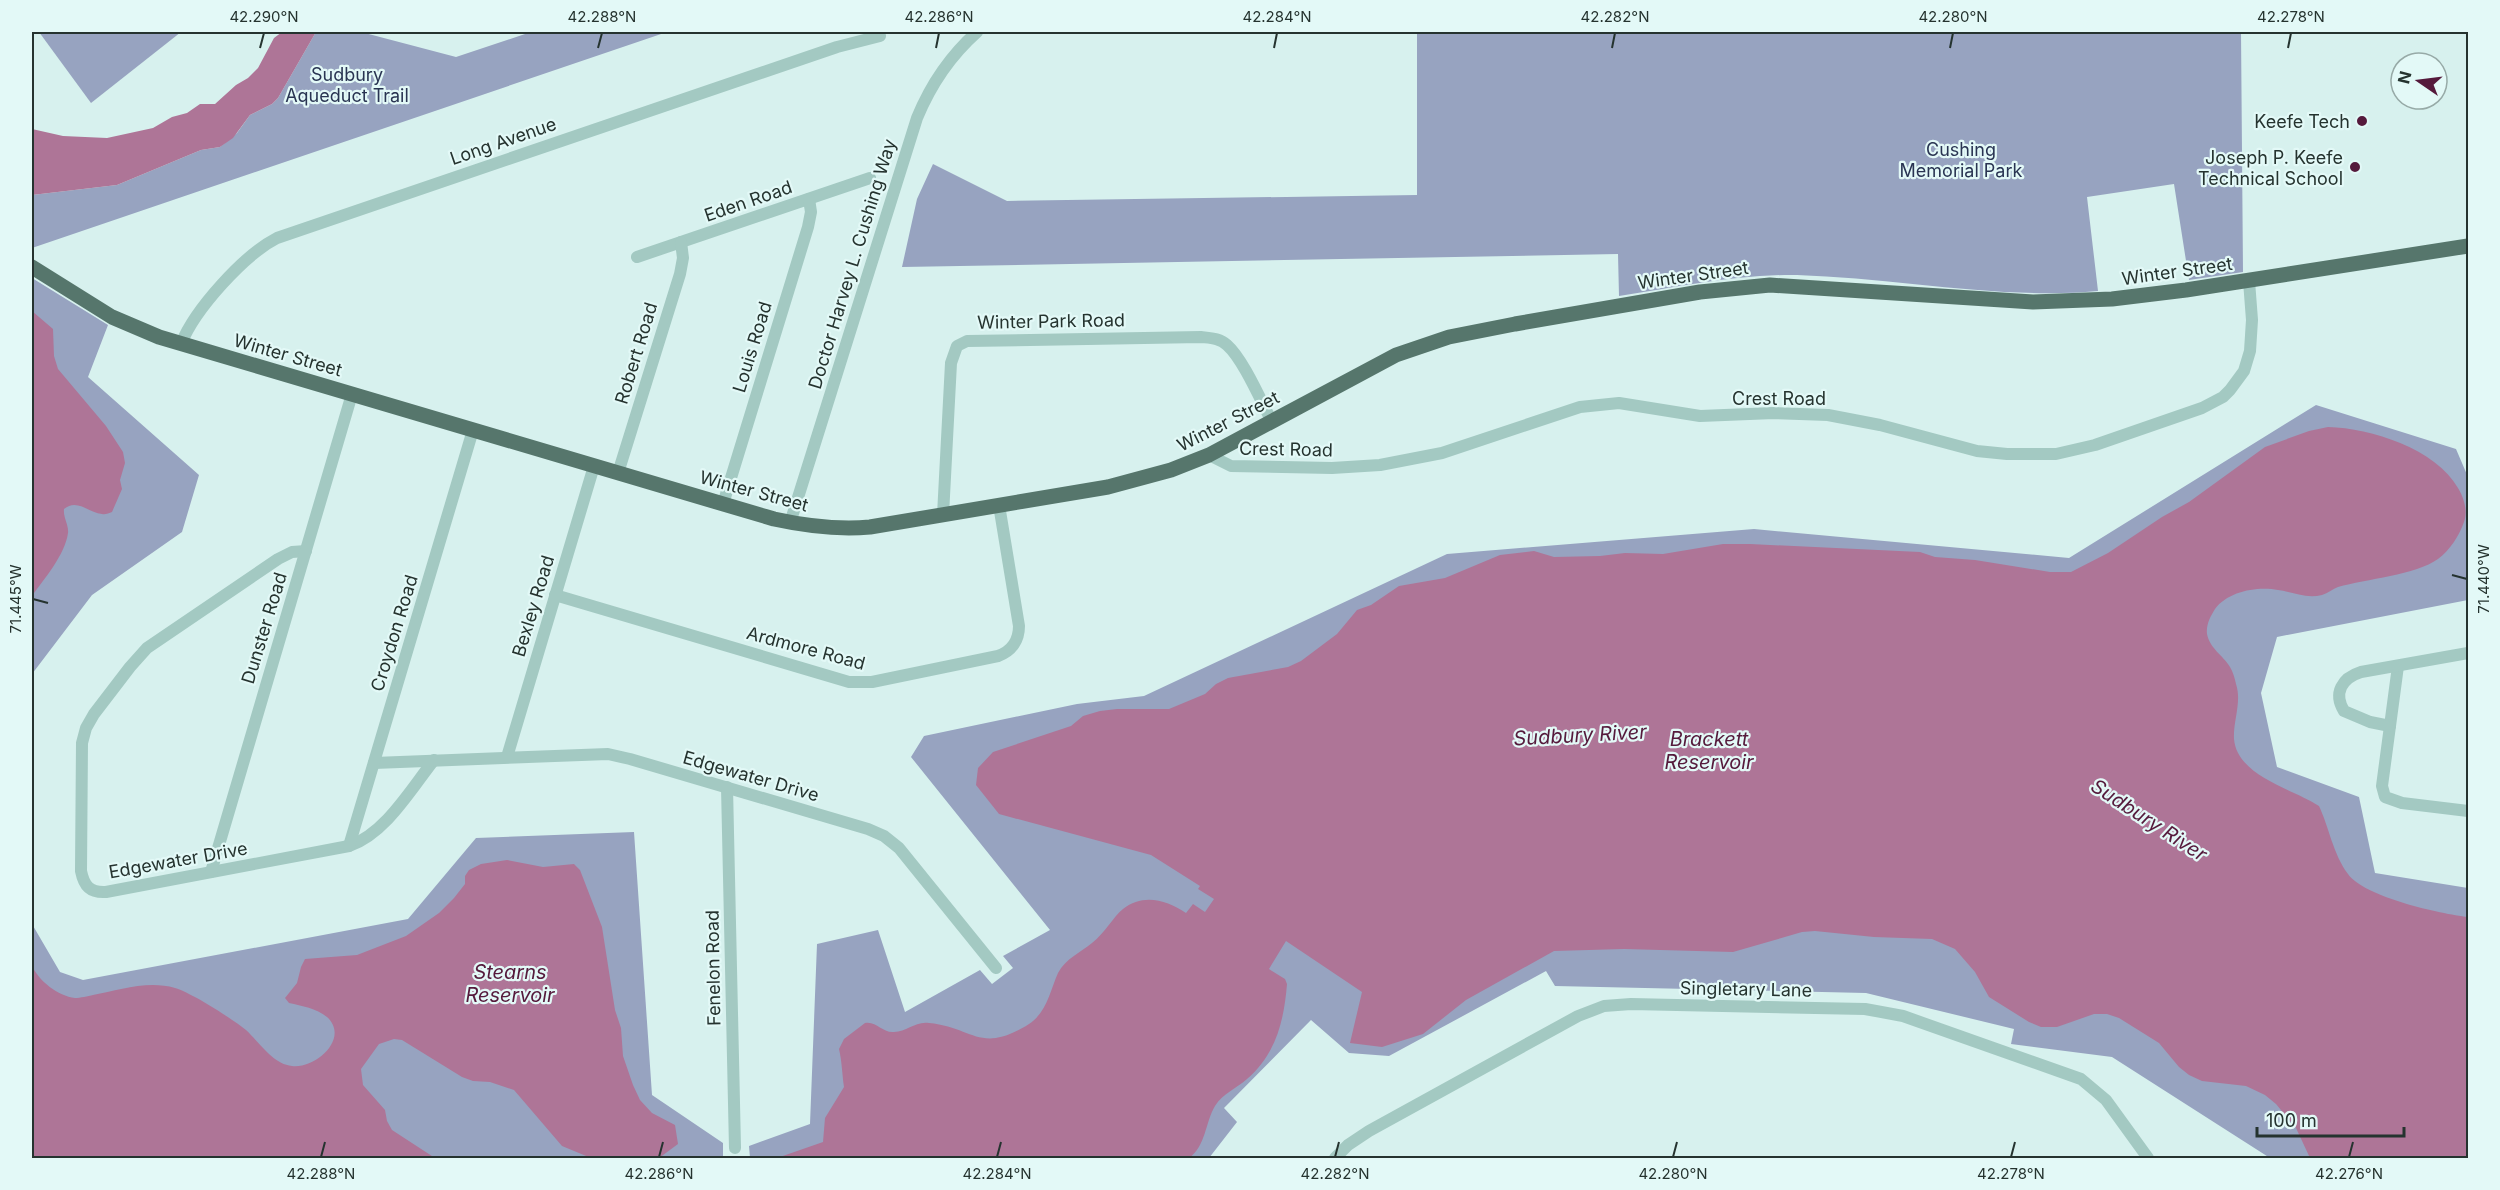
<svg xmlns="http://www.w3.org/2000/svg" width="2500" height="1190" font-family="Inter,sans-serif">
<style>
.green{fill:#97a3c0}
.water{fill:#ae7597}
.lines{fill:none;stroke-linecap:round;stroke-linejoin:round}
.minor{stroke:#a3c9c2;stroke-width:12}
.major{stroke:#56766c;stroke-width:15}
.ticks{fill:none;stroke:#25332f;stroke-width:2}
.poi-dot{fill:#551a3c;stroke:#e3f9f7;stroke-width:2}
.labels{text-anchor:middle;dominant-baseline:central;stroke-width:4.5;stroke-linejoin:round;paint-order:stroke}
.park-label{font-size:18px;fill:#293452;stroke:#e3f9f7}
.poi-label{font-size:18px;fill:#25332f;stroke:#e3f9f7;text-anchor:end}
.street-label{font-size:18px;fill:#25332f;stroke:#e3f9f7}
.water-label{font-size:20px;font-style:italic;fill:#551a3c;stroke:#e3f9f7}
.neatline{fill:none;stroke:#25332f;stroke-width:2}
.ticks-label{font-size:15px;text-anchor:middle;fill:#25332f}
</style>
<rect width="100%" height="100%" fill="#d7f1ee"/>
<g class="green">
<path d="M39,32H181L91,103Z"/>
<path d="M316,32H361L456,57L531,32H667L32,248V195L117,185L201,150L220,147L237,133L250,115L272,104L278,98Z"/>
<path d="M1417,32H2241L2243,272L2189,280L2174,184L2087,197L2098,291C1999,300 1896,278 1797,275C1738,274 1678,287 1619,296L1618,254L902,267L917,199L933,164L1007,201L1417,195Z"/>
<path d="M32,278L108,325L88,377L199,475L182,532L92,595L32,674Z"/>
<path d="M2316,405L2456,449L2468,477V600L2277,637L2261,693L2277,767L2359,797L2375,873L2468,888V1158H2270L2112,1057L2011,1044L2014,1029L1866,993L1555,986L1546,971L1389,1056L1349,1053L1311,1020L1224,1108L1237,1122L1209,1158H750L749,1146L810,1124L817,944L878,930L905,1012L980,970L992,984L1013,968L1003,956L1050,930L911,757L924,736L1077,704L1144,696L1447,554L1754,529L2069,558Z"/>
<path d="M634,832L652,1095L723,1143V1158H32V924L60,972L83,980L408,919L476,838Z"/>
</g>
<g class="water">
<path d="M282,32H316L278,98L272,104L250,115L233,138L220,147L201,150L117,185L32,195V129L63,136L107,138L153,128L172,117L187,113L200,104H215L236,85L248,78L258,68L274,38Z"/>
<path d="M32,311L53,329L54,356L58,369L106,426L123,452L125,463L120,480L122,489L112,512C109,513 105,515 102,514C89,513 77,498 64,509C63,518 69,525 68,533C65,555 44,579 32,596Z"/>
<path d="M2328,427C2371,428 2436,449 2458,488C2464,498 2468,511 2464,522C2459,536 2450,550 2438,559C2416,575 2366,579 2338,587C2333,589 2328,593 2322,595C2306,599 2293,592 2278,590C2258,586 2228,591 2215,609C2210,617 2206,625 2207,634C2210,649 2223,655 2230,667C2233,672 2235,679 2236,684C2242,702 2233,721 2234,739C2237,776 2293,789 2319,806C2329,827 2333,854 2348,874C2364,897 2441,914 2468,917V1158H2310L2296,1128L2276,1104L2265,1095L2246,1086L2202,1081L2189,1075L2179,1067L2159,1043L2119,1018L2107,1014H2094L2057,1027H2041L2029,1022L1989,997L1975,972L1955,949L1932,939L1874,937L1815,931L1802,932L1733,952L1624,949L1554,951L1466,1000L1423,1034L1382,1047L1350,1043L1362,992L1286,941L1269,969L1285,979L1287,984C1284,1021 1276,1054 1247,1079C1236,1089 1223,1093 1215,1106C1205,1123 1206,1146 1189,1158H777L823,1142L825,1118L844,1087C842,1073 842,1062 839,1049L844,1039L865,1023C877,1021 882,1033 894,1032C907,1032 915,1021 929,1023C973,1027 980,1055 1029,1024C1047,1012 1050,991 1058,973C1066,958 1080,953 1092,943C1105,933 1113,917 1123,909C1143,893 1167,900 1186,913L1193,904L1205,912L1214,899L1198,889L1200,886L1151,855L999,814L976,785L978,768L993,752L1071,726L1083,716L1100,711L1117,709H1169L1205,694L1216,684L1228,678L1288,667L1301,661L1337,634L1357,610L1371,605L1399,586L1445,578L1500,555L1534,551L1554,557L1600,556L1625,553L1663,554L1723,544H1750L1920,552L1935,557L1975,560L2050,572H2071L2108,553L2162,517L2189,502L2265,447L2309,431Z"/>
<path d="M507,860L543,867L574,864L580,870L602,927L615,1010L621,1028L623,1056L633,1085L640,1100L652,1113L675,1125L678,1144L659,1158H591L562,1146L514,1090L490,1082L473,1081L462,1077L402,1040L394,1039L379,1044L361,1069L363,1085L385,1110L387,1121L392,1130L435,1158H32V966C39,981 58,996 75,998C80,998 88,996 93,995C119,990 148,980 175,988C192,993 231,1018 246,1030C259,1042 273,1064 292,1066C316,1069 350,1038 327,1017C316,1008 302,1006 289,1003L285,998L297,983L301,967L305,959L357,955L406,936L439,913L454,898L465,884V876L469,870L481,864Z"/>
</g>
<g class="lines">
<g class="minor">
<path d="M637,257L870,178"/>
<path d="M181,344C195,309 244,255 277,238L837,47L880,36"/>
<path d="M1209,455L1231,466L1332,468L1380,465L1442,453L1580,407L1619,403L1700,416L1774,413L1828,415L1880,425L1977,451L2007,454H2056L2095,445L2202,408L2223,397L2230,390L2244,371L2250,351L2252,320L2249,281"/>
<path d="M618,473L680,274L683,258L681,242"/>
<path d="M723,504L808,227L811,212L809,199"/>
<path d="M943,515L951,363L957,346L967,341L1201,337C1210,338 1220,338 1227,345C1243,359 1261,401 1272,422"/>
<path d="M790,523L917,118C931,84 950,56 977,32"/>
<path d="M306,551L292,552L278,559L147,648L130,667L94,714L86,728L82,743L81,871C84,886 90,893 106,892L349,846C385,834 411,789 434,760"/>
<path d="M555,595L849,682H872L998,656C1012,651 1019,640 1019,626L999,505"/>
<path d="M2398,666L2382,786L2385,797L2402,803L2468,811"/>
<path d="M2390,726L2370,722L2344,711C2333,693 2342,678 2361,672L2468,653"/>
<path d="M507,757L594,466"/>
<path d="M374,763L608,754L630,759L868,829L884,836L899,848L996,968"/>
<path d="M727,787L735,1148"/>
<path d="M349,846L473,430"/>
<path d="M211,872L352,394"/>
<path d="M1335,1158L1348,1145L1369,1131L1578,1016L1604,1006L1631,1004L1865,1009L1903,1016L2081,1079L2106,1100L2148,1158"/>
</g>
<path class="major" d="M32,267L112,317L159,337L774,519C806,526 836,530 870,527L1108,487L1171,470L1209,455L1396,355L1449,337L1515,324L1700,292L1770,285L2033,302L2112,299L2186,290L2468,246"/>
</g>
<path class="ticks" d="M260,48L264,33M598,48L602,33M936,48L939,33M1274,48L1277,33M1612,48L1615,33M1950,48L1953,33M2288,48L2291,33M2452,575L2467,579M33,599L48,603M321,1157L325,1142M659,1157L663,1142M997,1157L1001,1142M1335,1157L1339,1142M1673,1157L1677,1142M2011,1157L2015,1142M2349,1157L2353,1142"/>
<g class="poi-dot">
<circle cx="2362" cy="121" r="6"/>
<circle cx="2355" cy="167" r="6"/>
</g>
<g class="labels">
<g class="park-label">
<text x="347" y="74">Sudbury<tspan x="347" dy="21">Aqueduct Trail</tspan></text>
<text x="1961" y="149">Cushing<tspan x="1961" dy="21">Memorial Park</tspan></text>
</g>
<g class="poi-label">
<text x="2350" y="121">Keefe Tech</text>
<text x="2343" y="157">Joseph P. Keefe<tspan x="2343" dy="21">Technical School</tspan></text>
</g>
<g class="street-label">
<text transform="translate(503 141) rotate(-19)">Long Avenue</text>
<text transform="translate(748 201) rotate(-19)">Eden Road</text>
<text transform="translate(852 264) rotate(-73)">Doctor Harvey L. Cushing Way</text>
<text transform="translate(2177 271) rotate(-8)">Winter Street</text>
<text transform="translate(1693 275) rotate(-8)">Winter Street</text>
<text transform="translate(1051 321) rotate(-1)">Winter Park Road</text>
<text transform="translate(752 347) rotate(-73)">Louis Road</text>
<text transform="translate(636 353) rotate(-73)">Robert Road</text>
<text transform="translate(288 355) rotate(16)">Winter Street</text>
<text x="1779" y="398">Crest Road</text>
<text transform="translate(1228 421) rotate(-27)">Winter Street</text>
<text transform="translate(1286 449) rotate(1)">Crest Road</text>
<text transform="translate(754 491) rotate(15)">Winter Street</text>
<text transform="translate(533 606) rotate(-73)">Bexley Road</text>
<text transform="translate(264 628) rotate(-73)">Dunster Road</text>
<text transform="translate(394 633) rotate(-73)">Croydon Road</text>
<text transform="translate(806 648) rotate(15)">Ardmore Road</text>
<text transform="translate(751 776) rotate(16)">Edgewater Drive</text>
<text transform="translate(178 860) rotate(-10)">Edgewater Drive</text>
<text transform="translate(713 968) rotate(-91)">Fenelon Road</text>
<text transform="translate(1746 989) rotate(1)">Singletary Lane</text>
</g>
<g class="water-label">
<text transform="translate(1580 735) rotate(-3)">Sudbury River</text>
<text x="1709" y="739">Brackett<tspan x="1709" dy="23">Reservoir</tspan></text>
<text transform="translate(2149 820) rotate(33)">Sudbury River</text>
<text x="510" y="972">Stearns<tspan x="510" dy="23">Reservoir</tspan></text>
</g>
</g>
<rect width="2500" height="1190" fill="none" stroke="#e3f9f7" stroke-width="66"/>
<g transform="translate(2419 81) rotate(284)"><circle r="28" fill="#e3f9f7" stroke="#97aaa7" stroke-width="1.5"/>
<path d="M0-4.5L10 22L0 15L-10 22Z" fill="#551a3c"/>
<text y="-9" font-size="16" font-weight="bold" text-anchor="middle" fill="#25332f">N</text>
</g>
<path d="M2257 1127v9h147v-9" fill="none" stroke="#25332f" stroke-width="3"/>
<text x="2266" y="1127" font-size="18" fill="#25332f" stroke="#e3f9f7" stroke-width="4.5" paint-order="stroke">100 m</text>
<rect x="33" y="33" width="2434" height="1124" class="neatline"/>
<g class="ticks-label">
<text x="264" y="22">42.290°N</text>
<text x="602" y="22">42.288°N</text>
<text x="939" y="22">42.286°N</text>
<text x="1277" y="22">42.284°N</text>
<text x="1615" y="22">42.282°N</text>
<text x="1953" y="22">42.280°N</text>
<text x="2291" y="22">42.278°N</text>
<text transform="translate(2484 579) rotate(-90)" y="5">71.440°W</text>
<text transform="translate(16 599) rotate(-90)" y="5">71.445°W</text>
<text x="321" y="1179">42.288°N</text>
<text x="659" y="1179">42.286°N</text>
<text x="997" y="1179">42.284°N</text>
<text x="1335" y="1179">42.282°N</text>
<text x="1673" y="1179">42.280°N</text>
<text x="2011" y="1179">42.278°N</text>
<text x="2349" y="1179">42.276°N</text>
</g>
</svg>
